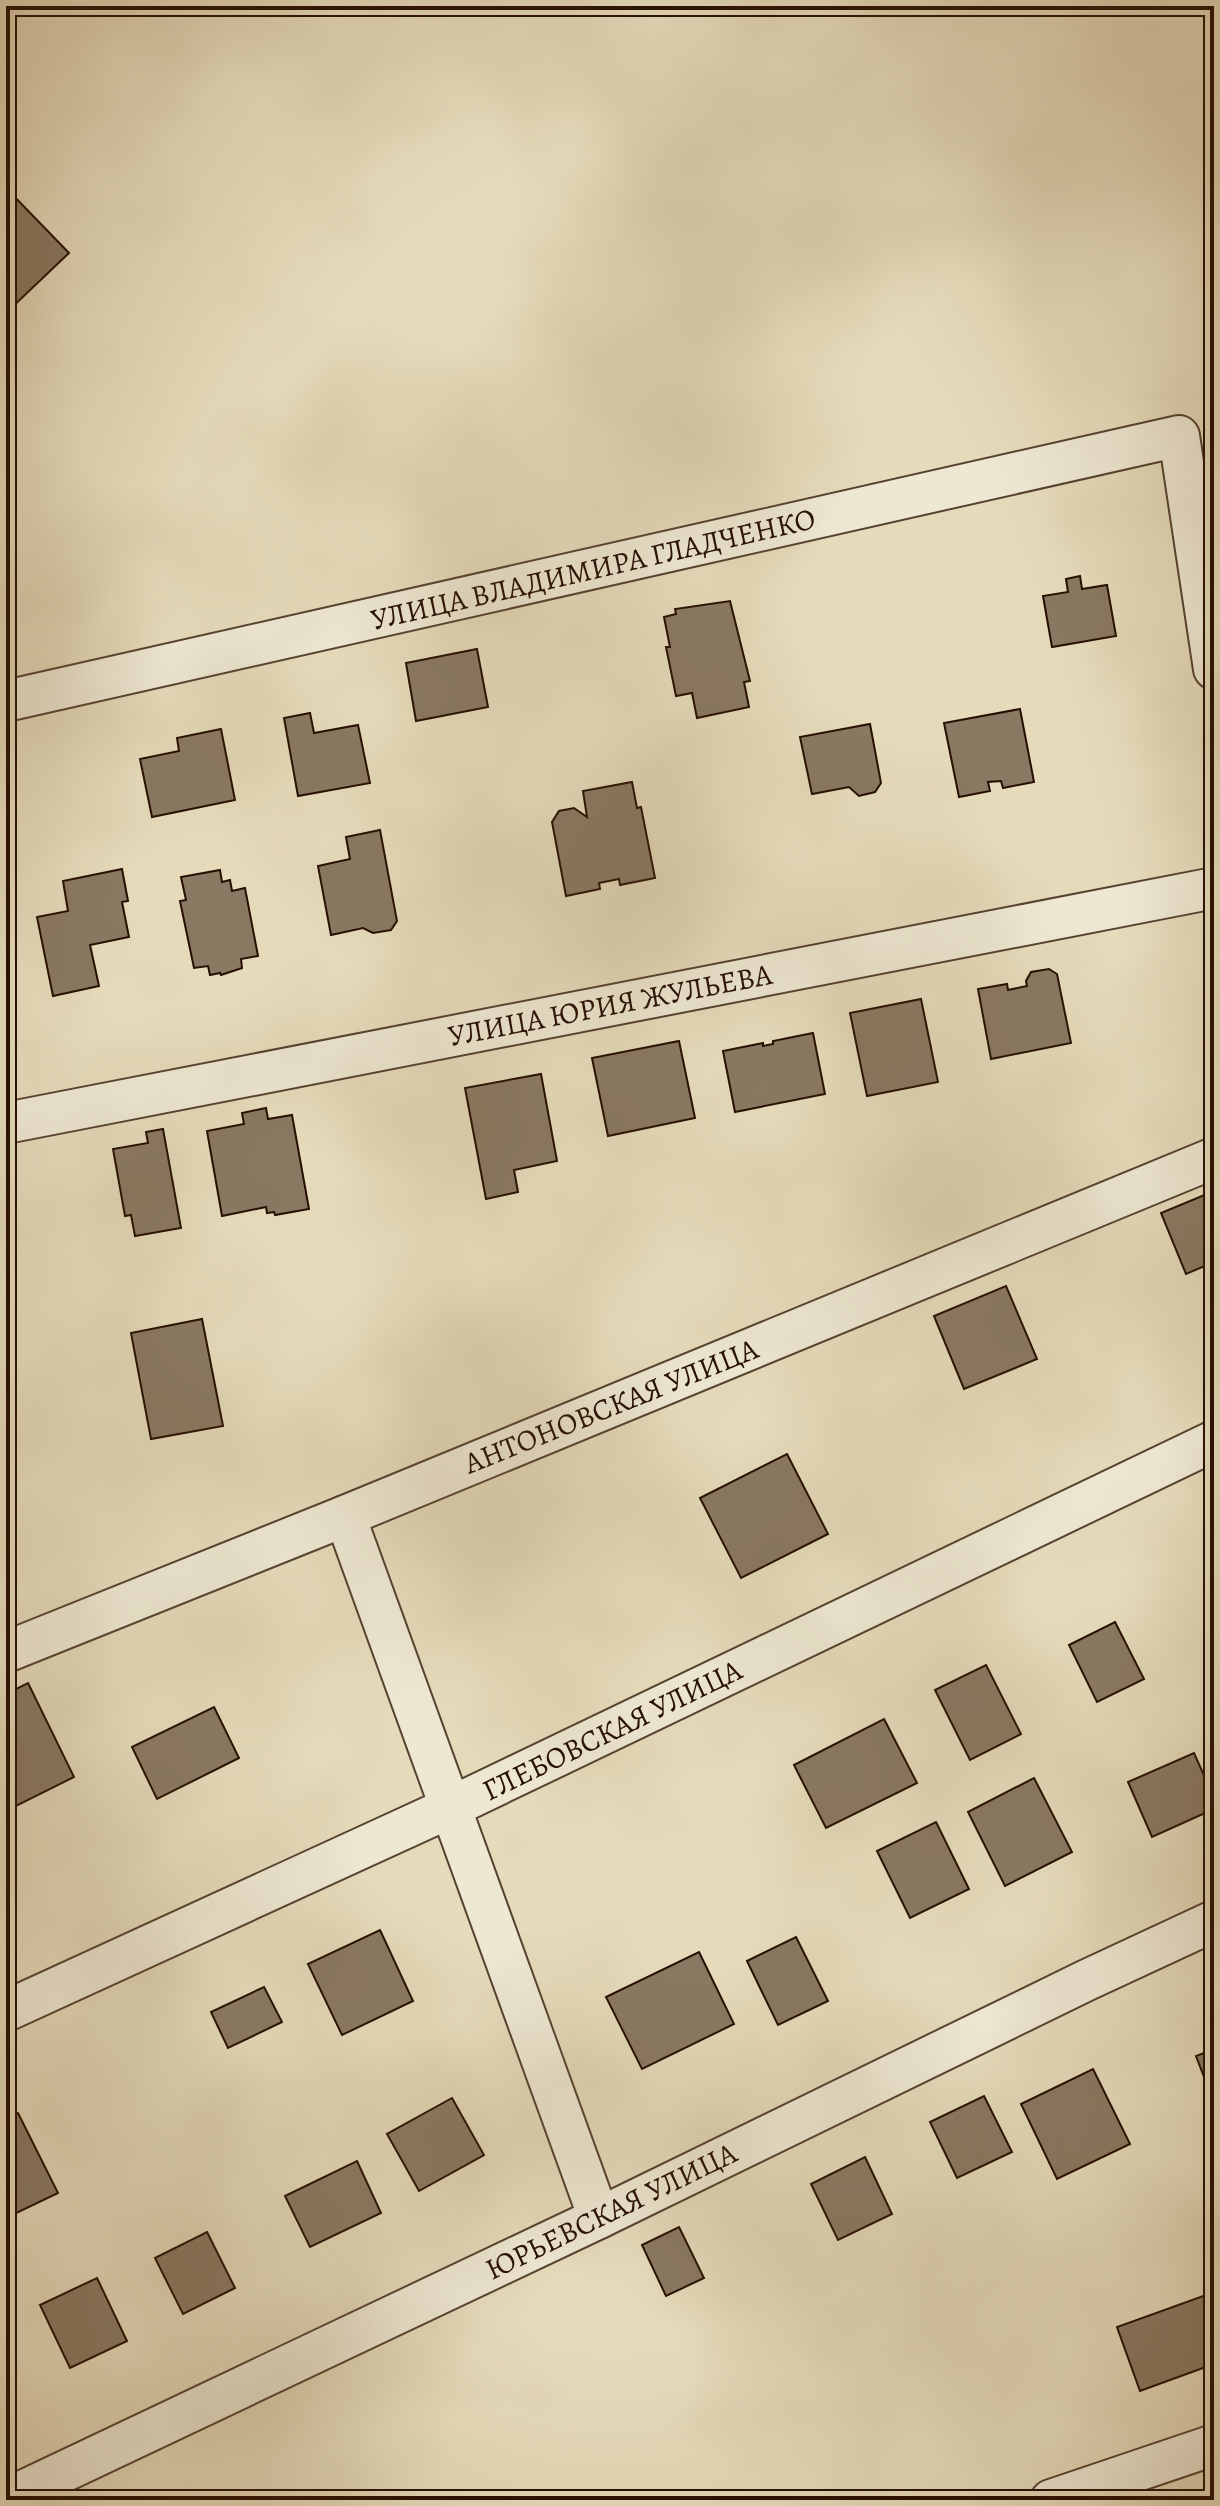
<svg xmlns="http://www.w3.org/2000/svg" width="1220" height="2506" font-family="Alegreya,serif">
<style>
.building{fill:#897962;stroke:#260f02;stroke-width:2}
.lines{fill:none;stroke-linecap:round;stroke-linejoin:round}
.minor-casing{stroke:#564230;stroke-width:44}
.minor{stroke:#eee8d3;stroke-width:40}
.labels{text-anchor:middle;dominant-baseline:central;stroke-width:6;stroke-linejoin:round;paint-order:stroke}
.street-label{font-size:30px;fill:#260f02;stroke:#eee8d3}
</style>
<rect width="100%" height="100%" fill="#e5dbbb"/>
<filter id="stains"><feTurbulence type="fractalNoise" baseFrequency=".0025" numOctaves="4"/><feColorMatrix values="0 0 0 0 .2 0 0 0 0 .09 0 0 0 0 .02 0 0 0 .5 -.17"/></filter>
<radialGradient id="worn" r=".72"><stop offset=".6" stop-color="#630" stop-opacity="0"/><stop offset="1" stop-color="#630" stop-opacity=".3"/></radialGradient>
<g class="building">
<path d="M6,188L69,253L6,313Z"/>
<path d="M1080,576L1082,589L1107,585L1116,636L1052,647L1043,596L1068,592L1066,579Z"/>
<path d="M730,601L750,681L744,682L749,707L697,718L692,693L676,696L666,647H670L664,617L676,614L675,609Z"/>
<path d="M477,649L488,707L416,721L406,663Z"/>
<path d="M1020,709L1034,782L1003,788L1001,781L988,782L990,791L959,797L944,723Z"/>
<path d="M310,713L314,733L358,725L370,783L298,796L284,718Z"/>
<path d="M870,724L881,783L875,792L859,796L849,787L812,794L800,737Z"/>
<path d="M221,729L235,800L152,817L140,759L179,751L177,738Z"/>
<path d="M632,782L637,808L641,807L655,878L620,885L619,879L599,883L600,889L566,896L552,822L559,811L574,808L587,817L583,791Z"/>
<path d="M380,830L397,921L391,930L373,933L363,928L331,935L318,866L350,859L346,837Z"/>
<path d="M122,869L128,901L122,902L129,937L90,945L99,986L53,996L37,917L68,911L63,881Z"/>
<path d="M220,870L222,882L230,880L232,891L245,888L258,956L241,959L242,968L221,975L220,973L210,975L208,966L194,968L180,901L186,900L181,877Z"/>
<path d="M6,960L14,1002L6,1004Z"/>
<path d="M1049,969L1057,974L1071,1043L991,1059L978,989L1007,984L1008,990L1027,986L1026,981L1031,972Z"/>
<path d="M921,999L938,1082L867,1096L850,1013Z"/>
<path d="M813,1033L825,1094L735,1112L723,1051L763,1043V1046L773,1044V1041Z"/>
<path d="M679,1041L695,1118L608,1136L592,1058Z"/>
<path d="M541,1074L557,1161L514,1170L518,1192L486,1199L465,1088Z"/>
<path d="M266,1108L268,1119L292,1115L309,1209L275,1215L274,1212L267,1213L266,1207L222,1216L207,1131L244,1124L242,1113Z"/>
<path d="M163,1129L181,1228L135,1236L131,1215L125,1216L113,1149L148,1143L146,1132Z"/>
<path d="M1214,1191V1262L1186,1274L1161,1213Z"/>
<path d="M1006,1286L1037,1359L964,1389L934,1316Z"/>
<path d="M202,1319L223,1426L151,1439L131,1333Z"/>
<path d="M787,1454L828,1534L741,1578L700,1498Z"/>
<path d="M1115,1622L1144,1679L1097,1702L1069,1645Z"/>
<path d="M986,1665L1021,1734L970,1760L935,1690Z"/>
<path d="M28,1683L74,1777L14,1807L6,1790V1694Z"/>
<path d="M214,1707L239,1758L157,1799L132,1747Z"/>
<path d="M884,1719L917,1783L826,1828L794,1765Z"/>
<path d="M1194,1753L1214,1798V1809L1152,1837L1128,1782Z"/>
<path d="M1034,1778L1072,1852L1005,1886L968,1812Z"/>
<path d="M936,1822L969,1889L910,1918L877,1851Z"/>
<path d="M380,1930L413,2001L342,2035L308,1964Z"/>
<path d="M796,1937L828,2001L778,2025L747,1961Z"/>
<path d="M699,1952L734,2024L642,2069L606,1997Z"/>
<path d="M264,1987L282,2022L228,2048L211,2012Z"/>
<path d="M1214,2049V2103L1196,2056Z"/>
<path d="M1093,2069L1130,2144L1057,2179L1021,2104Z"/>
<path d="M984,2096L1012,2152L957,2178L930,2122Z"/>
<path d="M452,2098L484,2155L419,2191L387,2134Z"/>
<path d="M18,2113L58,2193L6,2218V2119Z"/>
<path d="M865,2157L892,2214L838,2240L811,2184Z"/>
<path d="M357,2161L381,2213L310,2247L285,2196Z"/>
<path d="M679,2227L704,2278L666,2296L642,2245Z"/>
<path d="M207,2232L235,2288L183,2314L155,2258Z"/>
<path d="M97,2278L127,2341L70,2368L40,2305Z"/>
<path d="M1206,2295L1214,2316V2364L1140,2391L1117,2327Z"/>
</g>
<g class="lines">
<defs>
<g id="minor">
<path d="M6,701L1179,436L1214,669"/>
<path d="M6,1123L1214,888"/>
<path d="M345,1516L599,2218"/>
<path d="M6,1652L345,1516L1214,1158"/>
<path d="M6,2011L449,1808L1214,1441"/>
<path d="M6,2499L599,2218L1087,1980L1214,1921"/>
<path d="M1051,2500L1214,2445"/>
</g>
</defs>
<use href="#minor" class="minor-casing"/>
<use href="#minor" class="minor"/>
</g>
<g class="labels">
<g class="street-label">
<text transform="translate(593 569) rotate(-13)">УЛИЦА ВЛАДИМИРА ГЛАДЧЕНКО</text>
<text transform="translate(610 1005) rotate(-11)">УЛИЦА ЮРИЯ ЖУЛЬЕВА</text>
<text transform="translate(611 1406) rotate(-22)">АНТОНОВСКАЯ УЛИЦА</text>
<text transform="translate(612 1730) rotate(-26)">ГЛЕБОВСКАЯ УЛИЦА</text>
<text transform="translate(611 2211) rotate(-26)">ЮРЬЕВСКАЯ УЛИЦА</text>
</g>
</g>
<rect width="1220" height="2506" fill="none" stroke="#e5dbbb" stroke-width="32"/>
<rect x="8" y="8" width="1204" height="2490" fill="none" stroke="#260f02" stroke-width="4"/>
<rect x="16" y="16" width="1188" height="2474" fill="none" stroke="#260f02" stroke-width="2"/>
<rect width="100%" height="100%" filter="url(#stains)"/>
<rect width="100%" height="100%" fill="url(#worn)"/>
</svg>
